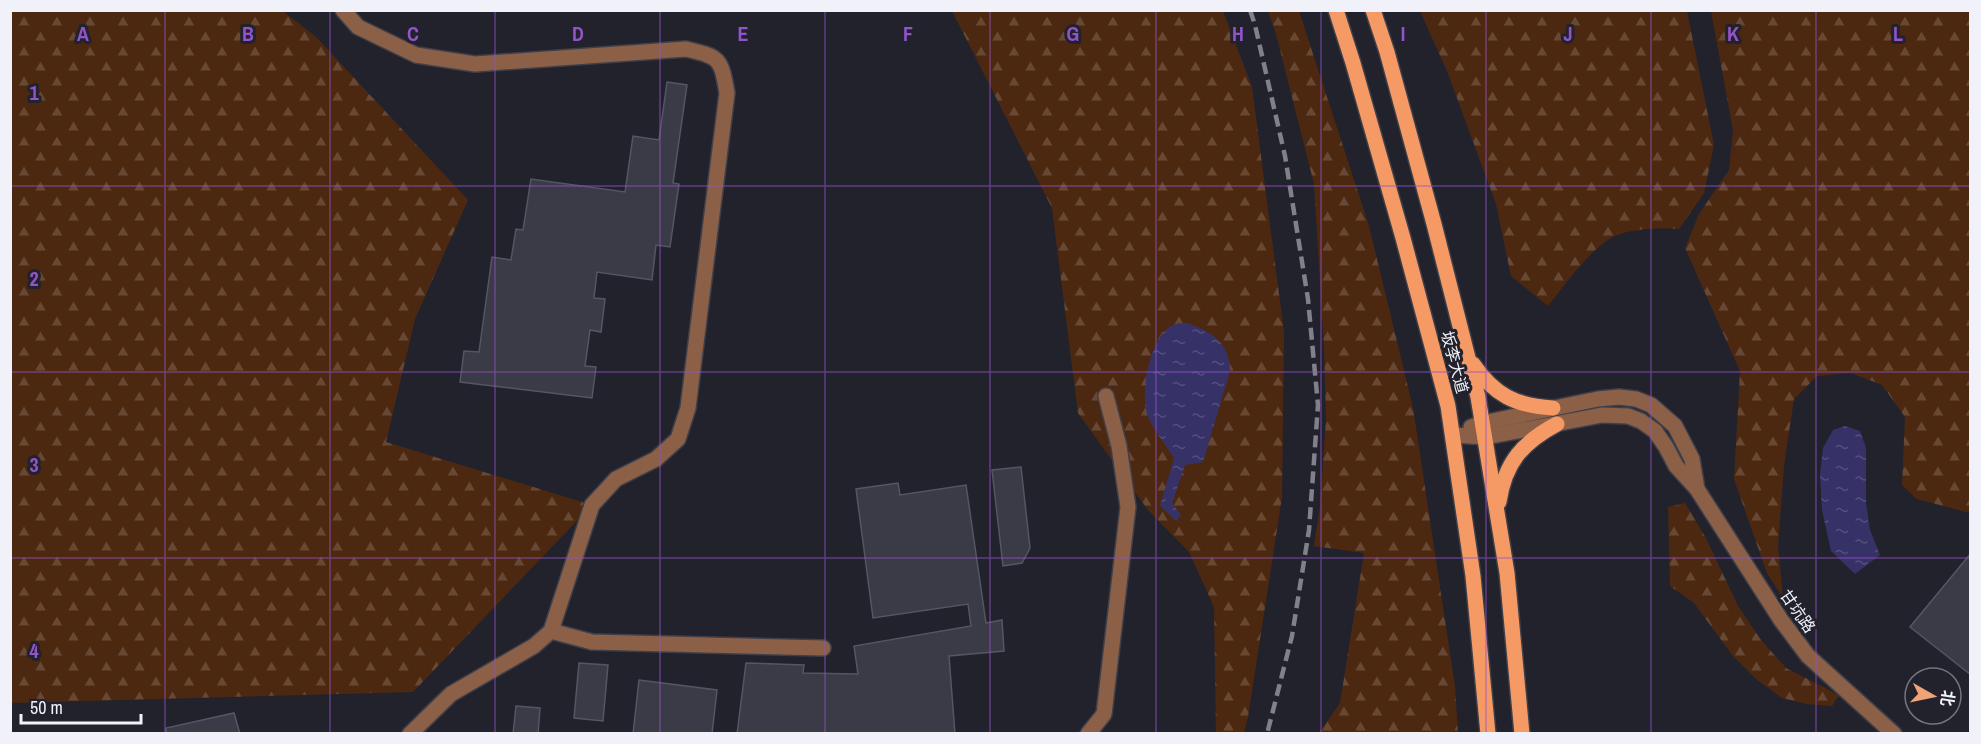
<svg xmlns="http://www.w3.org/2000/svg" width="1981" height="744" font-family="'Archivo Narrow','Noto Sans SC',sans-serif">
<style>
.forest{fill:url(#forest-firs)}
.water{fill:url(#water-ripples)}
.building{fill:#3b3b47;stroke:#555662;stroke-width:1.5}
.lines{fill:none;stroke-linecap:round;stroke-linejoin:round}
.street-casing{stroke:#3f3f4a;stroke-width:18}
.primary-casing{stroke:#3f3f4a;stroke-width:18}
.street{stroke:#8b6047;stroke-width:15}
.primary{stroke:#f59a65;stroke-width:15}
.rail{stroke:#81818b;stroke-width:4.5;stroke-dasharray:12 6;stroke-linecap:butt}
.grid{fill:none;stroke:#9353cb;stroke-width:1.5;stroke-opacity:0.55}
.labels{text-anchor:middle;dominant-baseline:central;stroke-width:6;stroke-linejoin:round;paint-order:stroke}
.street-label{font-size:16px;fill:#f1f1f9;stroke:#22222d}
.grid-label{font-size:20px;text-anchor:middle;font-weight:bold;fill:#9353cb;stroke:#22222d;stroke-width:6;stroke-linejoin:round;paint-order:stroke}
</style>
<defs>
<pattern id="forest-firs" width="22" height="20" patternUnits="userSpaceOnUse" patternTransform="scale(1.5)"><rect width="22" height="20" fill="#4d2810"/><path d="M5 1l3.5 6h-7zM16 11l3.5 6h-7z" fill="#674834"/></pattern>
<pattern id="water-ripples" width="26" height="14" patternUnits="userSpaceOnUse" patternTransform="scale(1.5)"><rect width="26" height="14" fill="#363268"/><path d="M2 4q2-2 4 0t4 0M15 11q2-2 4 0t4 0" fill="none" stroke="#54507e"/></pattern>
</defs>
<rect width="100%" height="100%" fill="#22222d"/>
<g class="forest">
<path d="M10,11H283L316,37L468,200L415,319L386,442L592,505L413,692L11,703Z"/>
<path d="M952,11H1223L1252,87L1284,332L1282,497L1248,717L1244,733H1216L1214,607L1189,552L1148,510L1078,413L1052,208Z"/>
<path d="M1268,11H1299L1369,226L1413,408L1455,687L1458,733H1319L1340,703L1364,553L1314,546L1320,507L1326,419L1324,348L1314,184L1276,34Z"/>
<path d="M1420,11H1687L1714,145L1704,193L1679,229C1660,228 1633,228 1615,236C1591,247 1564,286 1548,306L1511,276L1496,204L1447,71Z"/>
<path d="M1711,11H1970V513L1917,499L1902,485L1905,417L1882,385L1851,373L1817,376L1794,399L1784,465L1778,546L1783,598L1767,573L1734,479L1740,371L1685,248L1699,214L1729,170L1733,130Z"/>
<path d="M1685,503L1706,538L1738,606L1761,640L1786,668L1839,695L1832,706L1807,704L1782,698L1756,679L1733,656L1694,603L1670,586L1668,507Z"/>
</g>
<g class="water">
<path d="M1187,323C1211,331 1230,343 1230,371L1203,462L1185,465L1172,503L1181,515L1176,521L1160,506L1174,458C1166,445 1152,428 1147,414C1140,392 1150,335 1173,325C1177,323 1183,323 1187,323Z"/>
<path d="M1845,426L1860,431L1866,448V503L1870,530L1880,555L1855,574L1831,551L1822,510L1820,474L1823,448L1833,430Z"/>
</g>
<g class="building">
<path d="M667,82L687,85L673,183L679,184L670,247L656,245L652,280L597,272L594,298L605,299L601,332L590,330L585,366L596,367L592,398L460,382L464,351L479,352L492,257L511,260L516,229L523,230L531,179L625,192L633,136L659,140Z"/>
<path d="M1021,467L1030,548L1022,563L1003,566L992,470Z"/>
<path d="M898,483L900,495L966,485L986,623L1002,620L1004,651L949,656L955,734H737L746,663L804,665L803,673L858,674L854,646L971,626L968,604L873,618L856,489Z"/>
<path d="M1971,553V675L1910,627Z"/>
<path d="M579,663L608,665L603,721L574,718Z"/>
<path d="M639,680L717,690L712,734H633Z"/>
<path d="M516,706L540,708L538,734H513Z"/>
<path d="M234,713L240,734H166V728Z"/>
</g>
<g class="lines">
<defs>
<g id="street">
<path d="M343,10L358,27L416,55L475,64L686,49C720,57 721,58 727,93L688,408L678,439L656,459L616,479L592,505L551,631L534,646L451,694L410,734"/>
<path d="M1471,427L1483,423L1598,399L1619,397L1636,399L1651,405L1675,426L1692,459L1697,489"/>
<path d="M1453,435L1486,437L1602,415L1628,416L1641,421L1655,431L1666,447L1676,466L1697,489L1781,620L1808,656L1894,734"/>
<path d="M551,631L592,642L823,648"/>
<path d="M1088,734L1104,714L1128,507L1119,446L1106,396"/>
</g>
<g id="primary">
<path d="M1336,10L1353,63L1403,238L1448,406L1473,576L1488,734"/>
<path d="M1373,10L1387,52L1434,224L1478,397L1507,573L1522,734"/>
<path d="M1473,364C1494,395 1516,406 1553,408"/>
<path d="M1499,502C1505,462 1523,442 1557,424"/>
</g>
</defs>
<use href="#street" class="street-casing"/>
<use href="#primary" class="primary-casing"/>
<use href="#street" class="street"/>
<use href="#primary" class="primary"/>
<path class="rail" d="M1250,10L1255,25L1285,156L1308,299L1318,405L1309,530L1292,636L1267,734"/>
</g>
<path class="grid" d="M165,10V734M330,10V734M495,10V734M660,10V734M825,10V734M990,10V734M1156,10V734M1321,10V734M1486,10V734M1651,10V734M1816,10V734M10,186H1970M10,372H1970M10,558H1970"/>
<g class="labels">
<g class="street-label">
<text transform="translate(1455 362) rotate(75)">坂李大道</text>
<text transform="translate(1798 611) rotate(55)">甘坑路</text>
</g>
</g>
<g class="grid-label">
<text x="83" y="41">A</text>
<text x="248" y="41">B</text>
<text x="413" y="41">C</text>
<text x="578" y="41">D</text>
<text x="743" y="41">E</text>
<text x="908" y="41">F</text>
<text x="1073" y="41">G</text>
<text x="1238" y="41">H</text>
<text x="1403" y="41">I</text>
<text x="1568" y="41">J</text>
<text x="1733" y="41">K</text>
<text x="1898" y="41">L</text>
<text x="34" y="100">1</text>
<text x="34" y="286">2</text>
<text x="34" y="472">3</text>
<text x="34" y="658">4</text>
</g>
<rect width="1981" height="744" fill="none" stroke="#f1f1f9" stroke-width="24"/>
<g transform="translate(1933 696) rotate(99)"><circle r="28" fill="#22222d" stroke="#75757f" stroke-width="1.5"/>
<path d="M0-4.5L10 22L0 15L-10 22Z" fill="#efa377"/>
<text y="-9" font-size="16" font-weight="bold" text-anchor="middle" fill="#f1f1f9">北</text>
</g>
<path d="M21 714v9h120v-9" fill="none" stroke="#f1f1f9" stroke-width="3"/>
<text x="30" y="714" font-size="18" fill="#f1f1f9" stroke="#22222d" stroke-width="4.5" paint-order="stroke">50 m</text>
</svg>
